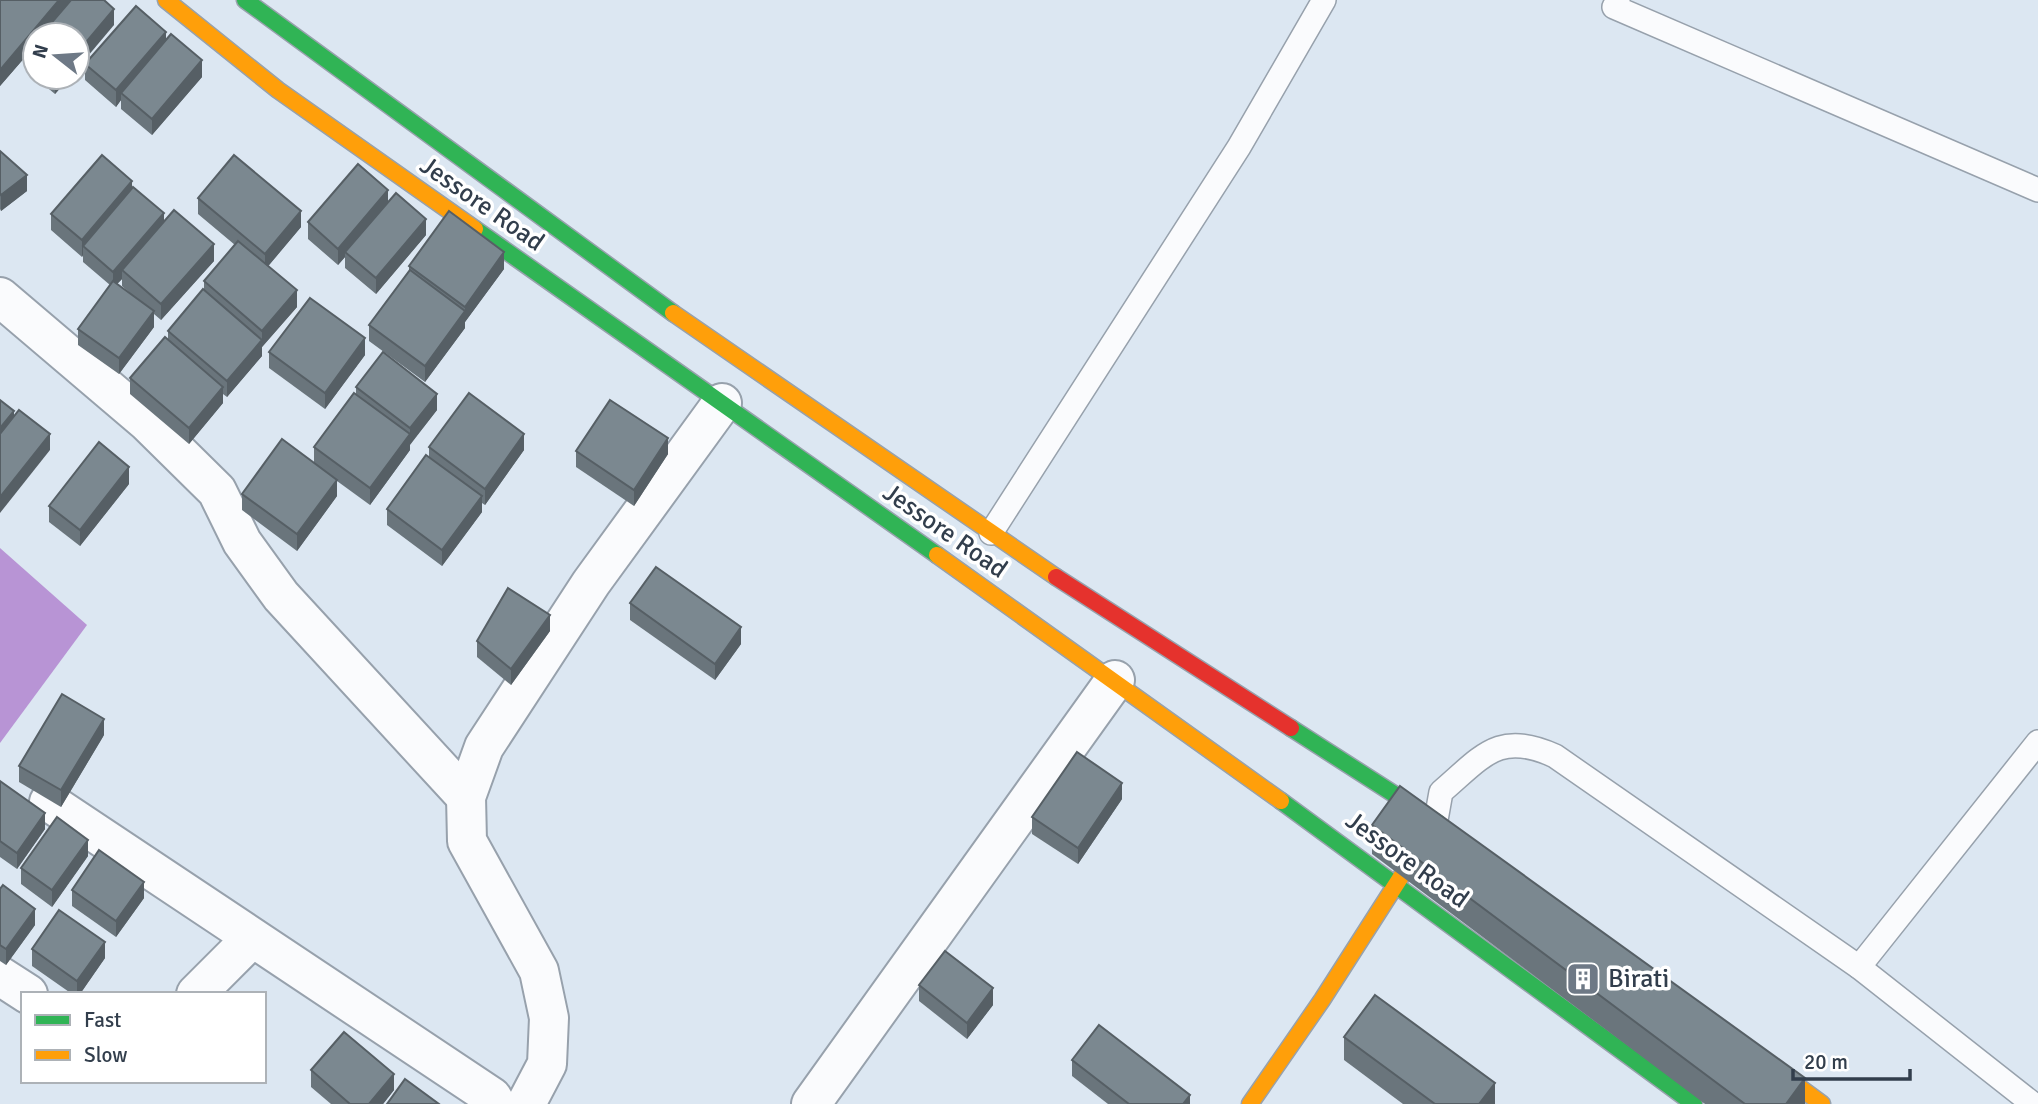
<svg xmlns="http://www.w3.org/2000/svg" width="2038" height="1104" font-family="Signika,sans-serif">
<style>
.water{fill:#b894d5}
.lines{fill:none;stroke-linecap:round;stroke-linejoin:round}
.lane-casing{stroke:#97a1ac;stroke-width:26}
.street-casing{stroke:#97a1ac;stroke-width:42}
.fast-casing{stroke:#97a1ac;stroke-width:19}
.slow-casing{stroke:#97a1ac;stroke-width:19}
.jam-casing{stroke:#97a1ac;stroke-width:19}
.lane{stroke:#fafbfd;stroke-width:23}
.street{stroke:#fafbfd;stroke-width:38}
.fast{stroke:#30b455;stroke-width:16}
.slow{stroke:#ff9f0a;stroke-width:16}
.jam{stroke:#e5322d;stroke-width:16}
.wall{fill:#6a757c;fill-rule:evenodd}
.shaded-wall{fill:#565f65}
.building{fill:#7b8890;stroke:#565f65;stroke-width:2}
.labels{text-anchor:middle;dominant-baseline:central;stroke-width:7;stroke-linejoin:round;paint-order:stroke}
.street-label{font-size:26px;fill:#323e4c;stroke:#fff}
.poi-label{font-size:26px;fill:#323e4c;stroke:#fff;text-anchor:start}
</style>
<rect width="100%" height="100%" fill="#dce7f2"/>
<path class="water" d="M0,548L87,625L0,743Z"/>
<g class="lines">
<defs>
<g id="lane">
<path d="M1618,0L1614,7L2038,190"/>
<path d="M991,533L1239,147L1324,0"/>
<path d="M1436,820L1441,792C1483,756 1499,730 1555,756L1859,967L2033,1104"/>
<path d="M1859,967L2038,742"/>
</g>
<g id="street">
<path d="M0,297L147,422L217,491L242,542L281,596L466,797"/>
<path d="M49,802L492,1097L496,1104"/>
<path d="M0,976L28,994"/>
<path d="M196,994L252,938"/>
<path d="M526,1104L547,1064L549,1018L539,971L467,841L466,797L484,747L591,583L722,403"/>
<path d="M811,1104L1115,680"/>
</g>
<g id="fast">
<path d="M245,0L673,313"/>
<path d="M475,229L937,555"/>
<path d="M1291,728L1439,823"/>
<path d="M1281,801L1694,1104"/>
</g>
<g id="slow">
<path d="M166,0L278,90L475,229"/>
<path d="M673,313L1056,577"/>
<path d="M937,555L1281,801"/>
<path d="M1761,1059L1822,1104"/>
<path d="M1250,1104L1322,1000L1413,858"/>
</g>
<path id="jam" d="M1056,577L1291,728"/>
</defs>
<use href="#lane" class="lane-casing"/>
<use href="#street" class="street-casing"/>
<use href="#fast" class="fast-casing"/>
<use href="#slow" class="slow-casing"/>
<use href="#jam" class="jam-casing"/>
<use href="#lane" class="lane"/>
<use href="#street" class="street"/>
<use href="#fast" class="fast"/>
<use href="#slow" class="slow"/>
<use href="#jam" class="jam"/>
</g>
<g class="wall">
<path d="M0,0L114,25L35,35V77H70L55,94L26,70V56L0,86Z"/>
<path d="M166,40L202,77L152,135L121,109V100L116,107L85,80V64Z"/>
<path d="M0,151L27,191L1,211L0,209Z"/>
<path d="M132,188L164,222L214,261L161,320L154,314V327L119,374L78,345V329L110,285L83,262V255L82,257L51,230V214ZM122,279V286L131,294L117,284Z"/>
<path d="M198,198L301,227L268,266L297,307L262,347V356L227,397L223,394V403L189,444L130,394V378L168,340V331L204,290V281L235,245L198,214Z"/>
<path d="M388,201L426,235L376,294L345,268V257L338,265L308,239V222Z"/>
<path d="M409,266L504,269L465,322V328L425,382L369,341V325L409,271Z"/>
<path d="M269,352L365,355L325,409L269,368Z"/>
<path d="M356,387L437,410L410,444V450L370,505L337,481V496L297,551L242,510V494L314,463V447L356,395Z"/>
<path d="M429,447L524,450L485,505L482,503V512L442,566L387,525V509L429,457Z"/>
<path d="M576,451L668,454L634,506L576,467Z"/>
<path d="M129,484L80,546L49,522V506Z"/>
<path d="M630,603L741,644L715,680L630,620Z"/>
<path d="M550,631L511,685L477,657V641Z"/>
<path d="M104,735L61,807L19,782V766Z"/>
<path d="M0,781L45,829L17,869L0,857Z"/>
<path d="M1122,799L1078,864L1032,834V817Z"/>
<path d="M1372,825L1805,1104H1705L1372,854Z"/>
<path d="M88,856L52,907L21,884V868Z"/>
<path d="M0,889L35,925L6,965L0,961Z"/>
<path d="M72,890L144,898L116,937L72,906Z"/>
<path d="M32,949L105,958L80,994H72L32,966Z"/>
<path d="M919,985L993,1005L967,1039L919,1001Z"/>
<path d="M1344,1037L1495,1104H1403L1344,1060Z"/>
<path d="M1072,1060L1190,1104H1108L1072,1076Z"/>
<path d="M311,1070L394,1090L383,1104H331L311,1087Z"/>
</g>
<g class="shaded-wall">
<path d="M59,0H73L43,35H35V45L26,53V56L0,86V70Z"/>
<path d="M114,9V25L77,69V53Z"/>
<path d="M166,32V48L121,93V100L116,107V90Z"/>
<path d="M202,60V77L152,135V119Z"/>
<path d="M56,77H70L55,94V78Z"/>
<path d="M27,175V191L1,211V195Z"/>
<path d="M132,181V198L83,246V255L82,257V240Z"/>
<path d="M388,190V206L345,252V257L338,265V249Z"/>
<path d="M301,211V227L265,270V254Z"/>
<path d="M164,213V229L122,270V279L113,288V272Z"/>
<path d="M426,219V235L376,294V278Z"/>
<path d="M214,244V261L161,320V304Z"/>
<path d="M504,252V269L465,322V328L425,382V366L465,312V307Z"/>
<path d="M297,290V307L262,347V356L227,397V381L262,340V331Z"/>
<path d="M154,311V327L119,374V358Z"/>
<path d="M365,338V355L325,409V393Z"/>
<path d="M223,387V403L189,444V428Z"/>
<path d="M437,394V410L410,445V428Z"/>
<path d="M14,411V427L0,444V428Z"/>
<path d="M50,434V450L0,513V497Z"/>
<path d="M410,434V450L370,505V488Z"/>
<path d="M524,434V450L485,505V489Z"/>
<path d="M668,438V454L634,506V490Z"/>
<path d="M129,467V484L80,546V530Z"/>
<path d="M337,480V496L297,551V534Z"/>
<path d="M482,496V512L442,566V550Z"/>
<path d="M550,615V631L511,685V669Z"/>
<path d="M741,627V644L715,680V664Z"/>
<path d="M104,719V735L61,807V790Z"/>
<path d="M1122,783V799L1078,864V848Z"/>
<path d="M45,813V829L17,869V853Z"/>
<path d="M88,840V856L52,907V890Z"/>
<path d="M144,882V898L116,937V921Z"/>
<path d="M35,909V925L6,965V949Z"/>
<path d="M105,942V958L80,994H77V981Z"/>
<path d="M993,988V1005L967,1039V1023Z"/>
<path d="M394,1074V1090L383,1104H369Z"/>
<path d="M1805,1078V1104H1786Z"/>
<path d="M1495,1083V1104H1479Z"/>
<path d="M1190,1095V1104H1183Z"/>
</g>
<g class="building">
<path d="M0,0H59L0,70Z"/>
<path d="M71,0H104L114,9L77,53V35H41Z"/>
<path d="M136,6L166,32L116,90L85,64Z"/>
<path d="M171,34L202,60L152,119L121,93Z"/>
<path d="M35,42V61L26,53Z"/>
<path d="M0,151L27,175L1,195L0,193Z"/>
<path d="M102,155L132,181L82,240L51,214Z"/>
<path d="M234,155L301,211L265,254L198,198Z"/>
<path d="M358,164L388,190L338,249L308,222Z"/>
<path d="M133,187L164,213L113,272L83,246Z"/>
<path d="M396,193L426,219L376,278L345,252Z"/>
<path d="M174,210L214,244L161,304L122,270Z"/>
<path d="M449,211L504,252L465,307L409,266Z"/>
<path d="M238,241L297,290L262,331L204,281Z"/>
<path d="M410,270L465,311L425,366L369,325Z"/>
<path d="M113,281L154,311L119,358L78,329Z"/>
<path d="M203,289L262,340L227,381L168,331Z"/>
<path d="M310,298L365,338L325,393L269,352Z"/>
<path d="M165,337L223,387L189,428L130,378Z"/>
<path d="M383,352L437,394L410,428L356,387Z"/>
<path d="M354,393L410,434L370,488L314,447Z"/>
<path d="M469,393L524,434L485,489L429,447Z"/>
<path d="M0,400L14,411L0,428Z"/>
<path d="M610,400L668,438L634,490L576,451Z"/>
<path d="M19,410L50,434L0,497V434Z"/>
<path d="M282,439L337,480L297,534L242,494Z"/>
<path d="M99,442L129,467L80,530L49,506Z"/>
<path d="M426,455L482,496L442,550L387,509Z"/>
<path d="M656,567L741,627L715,664L630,603Z"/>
<path d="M508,588L550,615L511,669L477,641Z"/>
<path d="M62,694L104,719L61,790L19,766Z"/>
<path d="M1077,752L1122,783L1078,848L1032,817Z"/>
<path d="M0,781L45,813L17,853L0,841Z"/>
<path d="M1400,786L1805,1078L1786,1104H1745L1372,825Z"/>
<path d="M57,817L88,840L52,890L21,868Z"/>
<path d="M99,850L144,882L116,921L72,890Z"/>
<path d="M3,885L35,909L6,949L0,945V889Z"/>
<path d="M59,910L105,942L77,981L32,949Z"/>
<path d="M945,951L993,988L967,1023L919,985Z"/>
<path d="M1375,995L1495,1083L1479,1104H1435L1344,1037Z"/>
<path d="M1099,1025L1190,1095L1183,1104H1129L1072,1060Z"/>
<path d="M344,1032L394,1074L369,1104H350L311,1070Z"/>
<path d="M405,1079L439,1104H387Z"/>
</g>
<defs>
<symbol id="building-square" viewBox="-11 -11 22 22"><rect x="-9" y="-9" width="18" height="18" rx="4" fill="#6e7986" stroke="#fff"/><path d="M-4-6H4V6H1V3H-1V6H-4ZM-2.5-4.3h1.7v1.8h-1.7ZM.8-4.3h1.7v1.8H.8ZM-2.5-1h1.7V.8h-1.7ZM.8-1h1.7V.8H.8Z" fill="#fff"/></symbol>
</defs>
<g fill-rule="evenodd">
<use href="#building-square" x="1564" y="960" width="38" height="38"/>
</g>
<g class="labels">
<g class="street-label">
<text transform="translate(482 204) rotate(35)">Jessore Road</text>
<text transform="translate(945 531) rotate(35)">Jessore Road</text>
<text transform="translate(1407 860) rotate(36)">Jessore Road</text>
</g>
<g class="poi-label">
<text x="1608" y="979">Birati</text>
</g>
</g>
<rect x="21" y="992" width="245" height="91" fill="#ffffff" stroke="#adb2b7" stroke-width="2"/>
<rect x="35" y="1015" width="35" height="10" fill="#30b455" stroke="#adb2b7" stroke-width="2"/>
<text x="84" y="1027" font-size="21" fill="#323e4c">Fast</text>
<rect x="35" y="1050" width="35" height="10" fill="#ff9f0a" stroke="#adb2b7" stroke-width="2"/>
<text x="84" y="1062" font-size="21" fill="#323e4c">Slow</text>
<g transform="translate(56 56) rotate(287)"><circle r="33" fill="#ffffff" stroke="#adb2b7" stroke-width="2"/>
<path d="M0-5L12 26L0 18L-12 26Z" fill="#6e7986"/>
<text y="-10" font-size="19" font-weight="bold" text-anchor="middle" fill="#323e4c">N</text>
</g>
<path d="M1793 1069v10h117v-10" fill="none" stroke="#323e4c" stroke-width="3.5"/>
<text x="1804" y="1069" font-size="21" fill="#323e4c" stroke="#ffffff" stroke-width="5" paint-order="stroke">20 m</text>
</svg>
